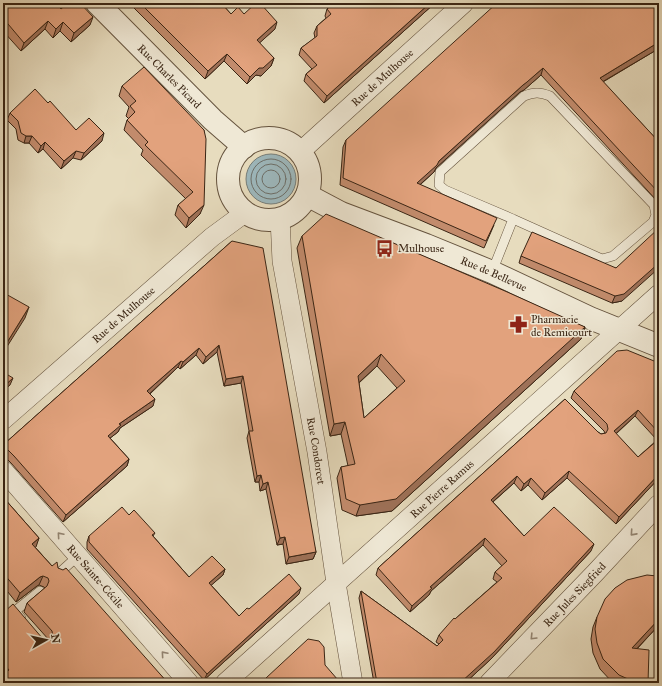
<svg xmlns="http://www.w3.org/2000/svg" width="662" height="686" font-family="'IM FELL Great Primer',serif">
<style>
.water{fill:#9db8bd;stroke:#757d79}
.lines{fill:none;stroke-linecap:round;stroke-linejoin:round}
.shore{stroke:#6c6e68;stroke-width:1}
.service-casing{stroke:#65533e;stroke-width:10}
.minor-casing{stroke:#65533e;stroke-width:20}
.tertiary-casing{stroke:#65533e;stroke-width:24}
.path{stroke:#3a2514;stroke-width:2.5;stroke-dasharray:1 2;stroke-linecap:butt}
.service{stroke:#efe8d5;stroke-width:9}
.minor{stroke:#efe8d5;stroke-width:19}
.tertiary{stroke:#efe8d5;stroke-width:22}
.wall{fill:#c28b6c;stroke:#3a2514;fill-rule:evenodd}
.shaded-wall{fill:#9e7158;stroke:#3a2514}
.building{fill:#e2a27d;stroke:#3a2514;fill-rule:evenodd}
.oneway{stroke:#948674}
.labels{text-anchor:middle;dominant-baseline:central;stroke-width:3;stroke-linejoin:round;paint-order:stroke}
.street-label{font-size:11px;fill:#3a2514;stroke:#efe8d5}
.poi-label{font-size:11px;fill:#3a2514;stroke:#efe8d5;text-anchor:start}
</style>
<rect width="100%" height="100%" fill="#e7dcbe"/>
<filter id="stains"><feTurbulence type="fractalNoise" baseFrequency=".005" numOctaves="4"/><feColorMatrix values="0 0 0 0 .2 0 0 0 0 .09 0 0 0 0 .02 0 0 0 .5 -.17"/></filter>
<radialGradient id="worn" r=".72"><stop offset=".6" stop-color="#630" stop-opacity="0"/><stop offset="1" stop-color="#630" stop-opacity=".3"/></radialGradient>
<circle class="water" cx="271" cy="179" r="25"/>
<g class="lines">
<g class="shore">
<circle cx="271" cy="179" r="20"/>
<circle cx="271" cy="179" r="15"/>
<circle cx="271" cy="179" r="9"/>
</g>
<defs>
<g id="service">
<path d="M492,272L513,219L445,190L439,185L440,172L524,96C534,92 540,92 550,96L654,205L656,215L653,222L613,256L602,259L513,219"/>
<path d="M59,573L78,556"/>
<path d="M21,618L15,611L40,591"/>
</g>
<g id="minor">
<path id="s1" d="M300,152L464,3"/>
<path id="s2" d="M280,218L282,261L317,452L336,583L353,683"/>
<path id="s3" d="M3,420L212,237L246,212"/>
<path id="s4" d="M3,470L189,683"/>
<path id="s5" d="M225,683L659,294"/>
<path id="s6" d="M489,683L595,573L659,504"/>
</g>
<g id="tertiary">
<path id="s7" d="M97,3L213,120L244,147"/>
<circle cx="269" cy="179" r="41"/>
<path id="s8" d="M307,195L341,213L426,245L492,272L590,318L659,346"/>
</g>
</defs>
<use href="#service" class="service-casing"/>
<use href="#minor" class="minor-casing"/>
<use href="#tertiary" class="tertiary-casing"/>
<path class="path" d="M581,683V680L583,683"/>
<use href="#service" class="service"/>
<use href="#minor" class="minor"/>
<use href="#tertiary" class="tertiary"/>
</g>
<g class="wall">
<path d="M3,3L61,9L90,25L71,42L60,31L53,38L45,29L21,51L3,31Z"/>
<path d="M129,3H221L231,14H244L275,29L259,43L274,58L271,66L261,76L256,75L247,84L224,61L205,79Z"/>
<path d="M435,3L324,103L304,81L306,74L312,69L299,55L301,48L315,38L314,33L317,26L326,18L325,16L327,9Z"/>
<path d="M659,3V50L658,49L603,82L659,142V203L541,75L524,90L520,92L436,168L434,172L420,185L494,225L484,248L340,185L343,147L346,140Z"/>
<path d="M122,86L204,130L200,214L186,228L175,215L178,205L186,199L141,155L143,150L124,130L127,120L129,119L126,116L129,107L119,96Z"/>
<path d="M48,103L76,130L102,141L81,160L73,158L61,169L43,149L38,153L29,143H24L18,140L16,129L7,120L10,113Z"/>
<path d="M302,236L585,327L581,339L392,511L356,516L342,510L337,478L341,467L348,466L341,434L330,436L297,248ZM377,366L397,388L364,418L359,383Z"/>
<path d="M232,241L316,552L313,559L286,564L283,544L277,545L266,489L260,491L259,482H255L247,438L249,431L241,383L224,386L217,352L203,364L196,355L180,369L178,367L150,394L153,406L120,428L118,432L110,438L129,459L127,466L63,522L11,463L3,455V445Z"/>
<path d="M521,256L616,268L622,301L612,303L519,263Z"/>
<path d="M659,363V478L616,524L567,478L542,500L528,485L521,491L514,483L493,502L524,536L591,551L491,659L465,683H374L359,598L361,591L437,646L439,644L436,642L439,635L455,619L497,582L493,579L495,572L502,566L483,545L431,591L429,595L410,612L376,575L378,568L565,399L598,432L601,434L605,433L604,431L571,398L574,391ZM635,416L657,440L638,457L616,434Z"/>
<path d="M3,497L39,538L35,547L52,566L58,568L168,683H3V613L46,641L49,640L24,612L27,603L45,588L44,587L39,585L37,586L16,602L3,586Z"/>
<path d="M155,533L153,536L189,577L225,569L223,575L211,585L239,616L249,609L299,594L204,680L87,549V542L89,536Z"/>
<path d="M659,542V550L657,548Z"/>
<path d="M597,617L659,625L637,649L648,683H613L600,669L593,653L591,639L593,627Z"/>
</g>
<g class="shaded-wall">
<path d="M430,3H435L324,103L327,96Z"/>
<path d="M93,17L90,25L71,42L74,33Z"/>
<path d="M48,21L45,29L21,51L24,43Z"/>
<path d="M63,22L60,31L53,38L56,29Z"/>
<path d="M277,22L275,29L254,48L257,40Z"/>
<path d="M659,42V45L658,49L597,85L600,78Z"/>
<path d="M227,54L224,61L205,79L208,71Z"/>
<path d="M274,58L271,66L261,76L256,75L247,84L250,77L259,68Z"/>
<path d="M543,68L541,75L524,90L520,92L436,168L434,172L414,190L417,183L439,161L523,85Z"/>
<path d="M104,133L102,141L81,160L84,153Z"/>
<path d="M26,136H32L29,143H24Z"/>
<path d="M45,142L43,149L38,153L41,146Z"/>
<path d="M76,151L73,158L61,169L64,161Z"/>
<path d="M204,205L200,214L186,228L189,218Z"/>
<path d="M659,263V268L622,301L612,303L615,296Z"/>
<path d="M29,307L25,318L3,353V349Z"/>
<path d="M585,327L581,339L392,511L356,516L360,505Z"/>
<path d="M219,345L217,352L203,364L206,357Z"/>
<path d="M199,348L196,355L180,369L183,362Z"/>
<path d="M381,354L377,366L354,387L358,376Z"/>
<path d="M181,361L178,367L145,398L147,391Z"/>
<path d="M243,376L241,383L224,386L226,379Z"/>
<path d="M13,378L10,385L3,391V387Z"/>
<path d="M155,399L153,406L120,428L118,432L105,442L108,436L119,424Z"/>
<path d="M638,410L635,416L611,438L614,431Z"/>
<path d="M345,422L341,434L330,436L334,424Z"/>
<path d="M129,459L127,466L63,522L66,515Z"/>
<path d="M569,471L567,478L542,500L545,493Z"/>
<path d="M659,474V478L616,524L619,517Z"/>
<path d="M261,475L259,482H255L257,476Z"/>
<path d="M517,476L514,483L488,506L491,500Z"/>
<path d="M531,478L528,485L521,491L524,484Z"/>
<path d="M268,482L266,489L260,491L263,484Z"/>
<path d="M285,537L283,544L277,545L280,538Z"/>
<path d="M39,538L36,547L29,553L32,544Z"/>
<path d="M485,538L483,545L431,591L429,595L410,612L412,606L430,587Z"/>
<path d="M594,544L591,551L491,659L465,683H460Z"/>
<path d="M316,552L313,559L286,564L289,557Z"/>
<path d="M225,569L223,575L207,589L209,583Z"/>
<path d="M43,576L39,585L37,586L16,602L20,593L40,577Z"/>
<path d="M301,588L299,594L204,680L207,674Z"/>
<path d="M659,619V625L628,658L632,648Z"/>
</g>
<g class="building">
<path d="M3,3H56L61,9L68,3H80L93,17L74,33L63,22L56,29L48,21L24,43L3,18Z"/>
<path d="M140,3H221L231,14L238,7L244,14L256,3H260L277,22L257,40L274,58L263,68H259L250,77L227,54L208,71Z"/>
<path d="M334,3H430L327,96L306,74L317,65L301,48L317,36V26L331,14L327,9Z"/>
<path d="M497,3H659V42L600,78L659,142V193L543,68L527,82L523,85L439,161L437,165L417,183L497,218L486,241L343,178L346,140Z"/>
<path d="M144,67L204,130L206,139L204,205L189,218L178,205L193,192L145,145L148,142L127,120L135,112L130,106L136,101L122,86Z"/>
<path d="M35,89L48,103L50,101L76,130L89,118L104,133L84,153L76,151L64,161L45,142L41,146L32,136H26L21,133L18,121L10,113Z"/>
<path d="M326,214L505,291L585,327L396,499L360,505L346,499L341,467L355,464L345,422L334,424L302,236ZM381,354L405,381L364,418L358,376Z"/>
<path d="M659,228V263L624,294L615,296L521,256L532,232L616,268Z"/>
<path d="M232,241L263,248L316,552L289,557L285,537L280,538L268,482L263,484L261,475L257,476L249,431H253L243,376L226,379L219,345L206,357L199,348L183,362L181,361L147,391L155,399L119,424L121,425L108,436L129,459L66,515L14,456L3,445Z"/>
<path d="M4,293L29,307L3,349V294Z"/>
<path d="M627,350L659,363V433L638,410L614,431L638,457L659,439V474L619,517L569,471L545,493L531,478L524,484L517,476L491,500L524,536L554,507L594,544L494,652L460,683H377L361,591L437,646L443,640L439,635L454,618L455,619L502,578L495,572L507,561L485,538L430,587L432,588L412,606L378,568L565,399L598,432L601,434L606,433L608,429L607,424L574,391L617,351Z"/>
<path d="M3,372L13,378L3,387Z"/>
<path d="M3,497L39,538L32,544L52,566L57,562L58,568L63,570L66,568L168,683H3V675L9,670L3,663V613L13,604L43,639L46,641L51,640L53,637L52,631L27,603L47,586L49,581L48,578L43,576L40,577L20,593L3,573Z"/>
<path d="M122,507L129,515L134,510L155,533L152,535L189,577L212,556L225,569L209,583L239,616L247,608L249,609L289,574L301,588L207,674L89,542V536Z"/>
<path d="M659,573V619L632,648L649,650L648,683H637L619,675L603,659L597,643L595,629L597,617L605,599L615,588L627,580L647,575L657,576Z"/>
<path d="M308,639L319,641L324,647L325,665L338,680L339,683H263L268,679L266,678Z"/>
</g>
<defs><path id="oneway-chevron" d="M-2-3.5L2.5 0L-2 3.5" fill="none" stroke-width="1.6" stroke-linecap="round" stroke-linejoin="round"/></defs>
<g class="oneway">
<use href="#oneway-chevron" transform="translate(633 533) rotate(132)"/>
<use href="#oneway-chevron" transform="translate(60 535) rotate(-131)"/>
<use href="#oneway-chevron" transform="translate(533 637) rotate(134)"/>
<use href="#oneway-chevron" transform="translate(164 654) rotate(-131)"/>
</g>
<defs>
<symbol id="bus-bare" viewBox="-9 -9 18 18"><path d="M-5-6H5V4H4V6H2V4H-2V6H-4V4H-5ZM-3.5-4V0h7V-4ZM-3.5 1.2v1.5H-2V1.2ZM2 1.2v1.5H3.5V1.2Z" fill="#8f2418" stroke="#efe8d5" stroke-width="2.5" paint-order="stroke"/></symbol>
<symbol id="pharmacy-bare" viewBox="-9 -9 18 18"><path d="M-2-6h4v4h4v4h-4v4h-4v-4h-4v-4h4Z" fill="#8f2418" stroke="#efe8d5" stroke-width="2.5" paint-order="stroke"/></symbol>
</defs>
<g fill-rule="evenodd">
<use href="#bus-bare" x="372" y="236" width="25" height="25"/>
<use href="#pharmacy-bare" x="506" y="312" width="25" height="25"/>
</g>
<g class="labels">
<g class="street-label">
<text stroke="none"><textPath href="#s7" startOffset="103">Rue Charles Picard</textPath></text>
<text stroke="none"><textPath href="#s1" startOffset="111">Rue de Mulhouse</textPath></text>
<text stroke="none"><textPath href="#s8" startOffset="203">Rue de Bellevue</textPath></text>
<text stroke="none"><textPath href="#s3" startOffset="160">Rue de Mulhouse</textPath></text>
<text stroke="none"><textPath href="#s2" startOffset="236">Rue Condorcet</textPath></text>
<text stroke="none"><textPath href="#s5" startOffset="291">Rue Pierre Ramus</textPath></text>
<text stroke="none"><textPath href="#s4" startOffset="141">Rue Sainte-Cécile</textPath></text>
<text stroke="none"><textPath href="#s6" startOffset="123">Rue Jules Siegfried</textPath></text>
</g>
<g class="poi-label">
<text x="398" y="248">Mulhouse</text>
<text x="531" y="319">Pharmacie<tspan x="531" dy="13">de Remicourt</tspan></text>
</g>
</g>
<rect width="662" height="686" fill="none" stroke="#e7dcbe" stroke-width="16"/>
<rect x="4" y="4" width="654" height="678" fill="none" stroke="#3a2514" stroke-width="2"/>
<rect x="8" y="8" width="646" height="670" fill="none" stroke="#3a2514"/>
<g transform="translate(46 640) rotate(82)" stroke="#efe8d5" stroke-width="3" paint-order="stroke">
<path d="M0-3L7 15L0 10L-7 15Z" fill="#3a2514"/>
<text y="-6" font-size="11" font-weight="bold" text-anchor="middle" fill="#3a2514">N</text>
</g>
<rect width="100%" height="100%" filter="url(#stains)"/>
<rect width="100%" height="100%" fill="url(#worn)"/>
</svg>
